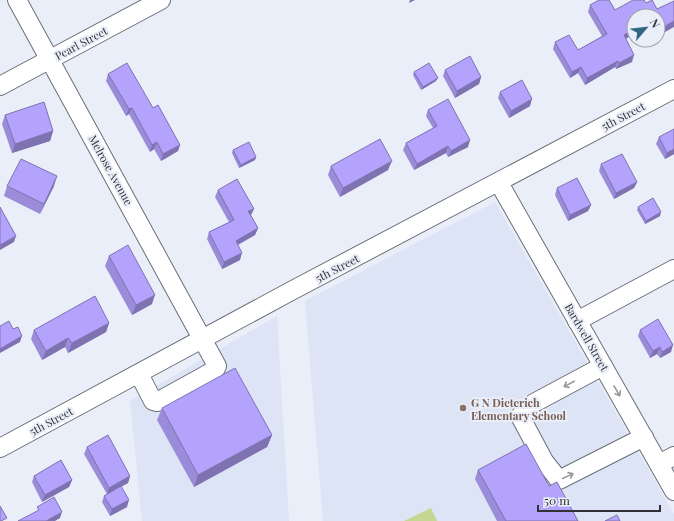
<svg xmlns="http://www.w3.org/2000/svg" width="674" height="521" font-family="'Playfair Display',serif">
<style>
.built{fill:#dde4f6}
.green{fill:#c4d790}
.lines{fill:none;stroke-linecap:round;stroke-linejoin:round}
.minor-casing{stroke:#6b6f78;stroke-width:20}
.minor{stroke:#fff;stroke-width:18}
.wall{fill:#9b8cd9}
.shaded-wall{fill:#7e72b0}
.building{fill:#b4a3fc;stroke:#7e72b0}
.oneway{stroke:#98989a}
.education-dot{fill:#8d6e63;stroke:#e9eef9;stroke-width:1.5}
.labels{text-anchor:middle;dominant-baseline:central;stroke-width:4;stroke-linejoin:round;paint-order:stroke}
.street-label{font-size:11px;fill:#303236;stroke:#e9eef9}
.education-label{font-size:11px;font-weight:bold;fill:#785e54;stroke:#e9eef9;text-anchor:start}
</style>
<rect width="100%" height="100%" fill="#e9eef9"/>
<g class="built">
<path d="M495,202L674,514V521H323L305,301Z"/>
<path d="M277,316L289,521H142L130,401Z"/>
</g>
<path class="green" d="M431,508L437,521H404Z"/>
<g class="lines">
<defs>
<g id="minor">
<path d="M17,0L217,366L215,370L157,402L153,401L139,374"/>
<path d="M0,86L161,0"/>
<path d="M499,183L674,491"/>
<path d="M577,321L674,269"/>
<path d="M603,366L534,403L520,416L544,461L559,480L644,437"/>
<path d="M0,448L293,290L674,89"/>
<path d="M659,464L674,456"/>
</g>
</defs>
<use href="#minor" class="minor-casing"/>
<use href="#minor" class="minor"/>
</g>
<g class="wall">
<path d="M646,3L658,16H634V34L626,39L632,62L616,69L615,67L585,85L578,73L570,78L553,49L555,42L578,50L602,36L588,12L590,5L615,10Z"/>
<path d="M445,70L481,77L479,84L455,98L443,76Z"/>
<path d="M414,72L436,81L421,90L413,75Z"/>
<path d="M108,74L153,108L180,145L178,151L161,161L154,149L150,152L129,114L126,116L106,81Z"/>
<path d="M500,92L530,106L509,118L498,98Z"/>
<path d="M428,110L468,147L448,157L446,153L414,170L403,150L406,143L433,128L426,116Z"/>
<path d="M5,115L53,131L50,141L12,153L2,124Z"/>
<path d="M659,137L674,154L665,159L656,144Z"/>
<path d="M233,150L256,157L255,160L239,168L232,153Z"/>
<path d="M601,164L637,182L634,188L614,199L599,171Z"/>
<path d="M331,166L388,170L340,197L328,175Z"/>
<path d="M7,186H54L40,214L4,196Z"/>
<path d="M557,188L591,205L588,211L568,221L555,195Z"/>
<path d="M218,190L251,215L258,228L255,235L238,245L240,260L222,269L207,239L209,232L229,222L215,197Z"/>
<path d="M638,207L660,216L645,224L637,210Z"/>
<path d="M109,256L152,304L132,315L105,266Z"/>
<path d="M109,323L106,332L68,353L65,347L42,360L31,339L34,330Z"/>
<path d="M640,330L671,352L660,358L657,354L650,358L638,336Z"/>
<path d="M162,408L272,435L267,447L194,487L157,420Z"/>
<path d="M87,447L130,476L128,483L121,487L127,507L110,516L102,502L104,496L107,494L84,454Z"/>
<path d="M478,470L549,486L578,521H497L475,479Z"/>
<path d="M34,476L72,480L69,487L42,502L32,482Z"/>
</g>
<g class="shaded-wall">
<path d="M410,0H415L409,3Z"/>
<path d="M674,21V27L658,36V30Z"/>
<path d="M634,29V34L621,41L624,35Z"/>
<path d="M634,55L632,62L616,69L619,63Z"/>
<path d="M618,61L615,67L585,85L587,78Z"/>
<path d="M581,67L578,73L570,78L572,72Z"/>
<path d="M481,77L479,84L455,98L457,91Z"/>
<path d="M438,78L436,81L421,90L423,87Z"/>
<path d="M532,99L530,106L509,118L511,111Z"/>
<path d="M132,108L129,114L126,116L129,109Z"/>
<path d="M53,131L50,141L12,153L15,144Z"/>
<path d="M470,140L468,147L448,157L451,151Z"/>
<path d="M157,142L154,149L150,152L152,145Z"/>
<path d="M180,145L178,151L161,161L163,154Z"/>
<path d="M448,146L446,153L414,170L417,164Z"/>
<path d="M674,149V154L665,159L667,153Z"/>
<path d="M256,157L255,160L239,168L241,165Z"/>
<path d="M392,161L388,170L340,197L343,188Z"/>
<path d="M57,176L54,186L40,214L44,204Z"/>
<path d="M637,182L634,188L614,199L616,193Z"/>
<path d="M591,205L588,211L568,221L570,215Z"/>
<path d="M254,209L251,215L246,218L248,211Z"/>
<path d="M661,212L660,216L645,224L646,221Z"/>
<path d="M258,228L255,235L233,247L236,241Z"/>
<path d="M16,236L14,242L0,250V245Z"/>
<path d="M242,253L240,260L222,269L224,262Z"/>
<path d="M155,295L152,304L132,315L136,305Z"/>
<path d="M109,323L106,332L68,353L72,343Z"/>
<path d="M22,336L20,342L0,353V349Z"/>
<path d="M68,338L65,347L42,360L46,351Z"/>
<path d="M673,345L671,352L660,358L662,352Z"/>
<path d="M660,347L657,354L650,358L653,351Z"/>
<path d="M272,435L267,447L194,487L198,475Z"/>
<path d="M130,476L128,483L107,494L109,488Z"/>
<path d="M72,480L69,487L42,502L45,495Z"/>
<path d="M129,500L127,507L110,516L112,509Z"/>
<path d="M62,512L60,518L55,521H46Z"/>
</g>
<g class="building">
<path d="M599,0H609L615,10L633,0H644L646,3L652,0L657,9L674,1V21L658,30V16H634V29L624,35L634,55L619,63L618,61L587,78L581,67L572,72L555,42L569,35L578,50L607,34L590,5Z"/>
<path d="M470,56L481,77L457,91L445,70Z"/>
<path d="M127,63L153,108L158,105L180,145L163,154L157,142L152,145L132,108L129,109L108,74Z"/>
<path d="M429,63L438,78L423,87L414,72Z"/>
<path d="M522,80L532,99L511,111L500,92Z"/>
<path d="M448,99L470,140L451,151L448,146L417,164L406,143L437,126L428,110Z"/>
<path d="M44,102L53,131L15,144L5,115Z"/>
<path d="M674,129V149L667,153L659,137Z"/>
<path d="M380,139L392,161L343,188L331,166Z"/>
<path d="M249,142L256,157L241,165L233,150Z"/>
<path d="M622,154L637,182L616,193L601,164Z"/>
<path d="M21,159L57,176L44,204L7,186Z"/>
<path d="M577,178L591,205L570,215L557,188Z"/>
<path d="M237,179L254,209L248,211L258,228L236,241L242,253L224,262L209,232L234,220L218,190Z"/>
<path d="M653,198L661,212L646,221L638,207Z"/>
<path d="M0,207L16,236L0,245Z"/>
<path d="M128,245L155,295L136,305L109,256Z"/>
<path d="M95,296L109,323L72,343L68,338L46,351L34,330Z"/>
<path d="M658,319L673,345L662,352L660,347L653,351L640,330Z"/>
<path d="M9,321L13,329L18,327L22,336L0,349V326Z"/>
<path d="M235,368L272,435L198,475L162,408Z"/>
<path d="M108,435L130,476L109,488L87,447Z"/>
<path d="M526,444L549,486L557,482L578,521H506L478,470Z"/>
<path d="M61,460L72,480L45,495L34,476Z"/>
<path d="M121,486L129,500L112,509L104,496Z"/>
<path d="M54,497L62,512L46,521H18L39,510L37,507Z"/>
<path d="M0,506L7,518L1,521H0Z"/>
<path d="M617,515L620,521H605Z"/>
</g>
<defs><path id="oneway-shaft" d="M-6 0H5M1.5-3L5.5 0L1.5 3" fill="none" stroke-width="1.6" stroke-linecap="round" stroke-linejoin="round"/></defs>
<g class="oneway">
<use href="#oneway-shaft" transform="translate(569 384) rotate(152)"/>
<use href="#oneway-shaft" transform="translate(617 391) rotate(60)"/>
<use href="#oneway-shaft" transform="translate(568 476) rotate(-25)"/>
</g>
<circle class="education-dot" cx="463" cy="408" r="4"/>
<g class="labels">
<g class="street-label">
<text transform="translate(81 43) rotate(-28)">Pearl Street</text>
<text transform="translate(623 116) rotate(-28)">5th Street</text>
<text transform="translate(111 170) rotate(61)">Melrose Avenue</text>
<text transform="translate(337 268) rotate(-27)">5th Street</text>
<text transform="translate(587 337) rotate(60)">Bardwell Street</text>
<text transform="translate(51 421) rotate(-28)">5th Street</text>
</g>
<g class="education-label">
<text x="471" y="402">G N Dieterich<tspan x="471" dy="13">Elementary School</tspan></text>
</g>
</g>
<g transform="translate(646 28) rotate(62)"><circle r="19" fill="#e9eef9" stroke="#9fa3ab"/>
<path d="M0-3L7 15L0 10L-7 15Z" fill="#306681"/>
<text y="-6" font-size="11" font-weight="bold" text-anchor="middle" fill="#303236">N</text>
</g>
<path d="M538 505v6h122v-6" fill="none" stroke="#303236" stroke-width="2"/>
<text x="544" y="505" font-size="12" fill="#303236" stroke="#e9eef9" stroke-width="3" paint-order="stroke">50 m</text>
</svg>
